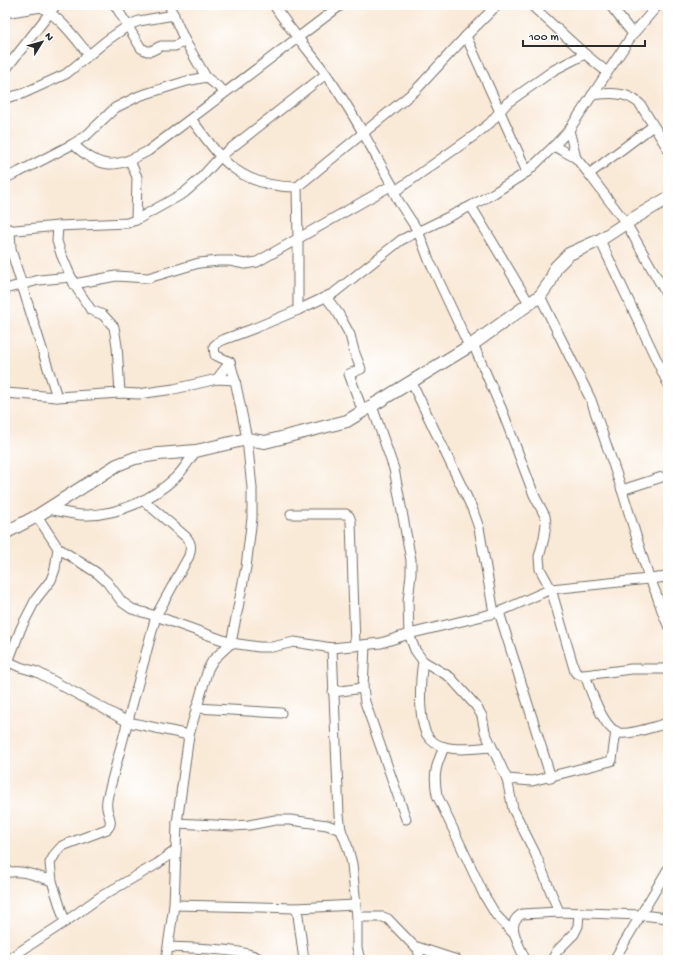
<svg xmlns="http://www.w3.org/2000/svg" width="673" height="965" font-family="'Gochi Hand',sans-serif">
<style>
.lines{fill:none;stroke-linecap:round;stroke-linejoin:round}
.minor-casing{stroke:#736e67;stroke-width:11}
.tertiary-casing{stroke:#736e67;stroke-width:14}
.minor{stroke:#fff;stroke-width:9}
.tertiary{stroke:#fff;stroke-width:12}
</style>
<rect width="100%" height="100%" fill="#fff"/>
<filter id="ink" filterUnits="userSpaceOnUse"><feTurbulence type="fractalNoise" baseFrequency=".025" numOctaves="2"/><feDisplacementMap in="SourceGraphic" scale="8" xChannelSelector="R" yChannelSelector="G"/><feConvolveMatrix kernelMatrix="1 2 1 2 8 2 1 2 1" color-interpolation-filters="sRGB"/></filter>
<filter id="wash" filterUnits="userSpaceOnUse"><feTurbulence type="fractalNoise" baseFrequency=".012" numOctaves="4" result="noise"/><feDisplacementMap in="SourceGraphic" scale="16" xChannelSelector="R" yChannelSelector="G"/><feGaussianBlur stdDeviation="0.9" result="paint"/><feColorMatrix in="noise" values="0 0 0 0 0 0 0 0 0 0 0 0 0 0 0 0 0 1.4 0 .05"/><feComposite in="paint" operator="in"/></filter>
<g filter="url(#wash)">
<rect width="100%" height="100%" fill="#f9e9d7"/>
</g>
<g filter="url(#ink)">
<g class="lines">
<defs>
<g id="minor">
<path d="M115,5L141,48L147,51H151L161,46H175L185,41"/>
<path d="M169,5L185,41L206,77L225,92"/>
<path d="M274,5C289,29 309,50 326,74C351,109 371,147 392,185L394,192L399,202L418,231L429,260L469,346"/>
<path d="M531,5L585,54L607,72"/>
<path d="M610,5L633,34"/>
<path d="M5,13L41,7C62,19 74,37 89,55"/>
<path d="M466,36L527,172"/>
<path d="M5,70L56,5"/>
<path d="M592,95C610,93 626,91 640,104L668,149"/>
<path d="M5,96L10,97L22,94L66,74L106,41L129,25L139,21L174,15"/>
<path d="M191,119C204,135 219,159 236,170C253,182 276,187 297,187L416,90L466,36L497,5"/>
<path d="M569,130L576,158"/>
<path d="M73,144C101,170 115,169 148,151L341,5"/>
<path d="M554,146L576,158L589,174L626,223L668,297"/>
<path d="M130,161L137,177L136,220"/>
<path d="M589,174L653,126"/>
<path d="M5,178L19,172L73,144L88,134L115,108L139,96L187,81L206,77"/>
<path d="M297,187L298,239V310"/>
<path d="M394,192L475,135L490,123L507,103L554,70L585,54"/>
<path d="M471,206L529,303"/>
<path d="M58,226L57,241L61,254L74,284L91,310L103,315L114,327L117,346L120,393"/>
<path d="M5,231L58,226L127,223L136,220L184,193L199,180L221,156L326,74"/>
<path d="M600,240L668,384"/>
<path d="M5,245L11,250L10,229"/>
<path d="M11,250L57,397"/>
<path d="M74,284L116,276L148,278L199,263L219,261H230L245,264L257,262L392,185"/>
<path d="M5,289L39,280L71,277"/>
<path d="M540,296L591,400L622,490L649,578C658,593 660,609 668,625"/>
<path d="M326,297L338,313L350,335L354,351L361,369L349,374L363,412"/>
<path d="M473,344L502,410L534,495L545,516L546,524L544,538L539,557L540,569L551,589L575,672L580,675H585L631,669H668"/>
<path d="M217,379L230,362"/>
<path d="M411,381L472,508L479,528L494,613"/>
<path d="M5,393L57,397L120,393L138,394L174,389L217,379L235,380"/>
<path d="M372,406L394,469L411,560V574L408,601L409,634L415,650L423,661L450,677L476,706L482,716L485,732L507,779L513,809L535,853L559,912"/>
<path d="M622,490L662,477"/>
<path d="M48,509C61,511 76,516 88,515C120,514 151,500 175,478C183,471 189,460 196,451"/>
<path d="M291,514H346L349,516L351,521L355,646"/>
<path d="M37,516L58,548L97,573L107,582L122,602L132,609L156,616L231,643L259,647H272L294,642L332,648L381,643L409,634L499,612L551,589L668,577"/>
<path d="M499,612L551,778"/>
<path d="M365,645L363,688L365,702L406,819"/>
<path d="M332,648L339,815L341,830L348,848L352,864L357,917V948L360,960"/>
<path d="M5,660L20,667L37,672L128,722L189,735"/>
<path d="M423,661C420,680 418,719 427,735C431,741 438,746 445,747C460,751 476,748 492,747"/>
<path d="M5,670L21,628L36,599L51,580L55,569L58,548"/>
<path d="M585,675C590,689 603,729 619,733C632,735 655,726 668,723"/>
<path d="M333,692L363,688"/>
<path d="M196,708L281,713"/>
<path d="M444,747C436,766 433,774 437,795L484,895L496,915L514,934"/>
<path d="M507,779L532,781L611,761L612,760L616,731"/>
<path d="M177,823L233,826L249,825L275,820H290L327,825L341,830"/>
<path d="M5,873C22,869 37,876 52,881"/>
<path d="M174,905L297,908L355,905"/>
<path d="M297,908L304,960"/>
<path d="M357,917H383L388,919L414,946L457,960"/>
<path d="M65,922L52,881L50,863L55,854L62,846L107,829C114,823 108,816 107,808C106,803 107,799 108,795L156,616L189,556C191,548 192,544 186,537L143,500"/>
<path d="M169,947C188,948 249,948 261,960"/>
<path d="M418,948L420,960"/>
<path d="M7,960L65,922L100,897L157,864L176,850"/>
<path d="M166,960L174,905L177,823L189,735L208,669L213,660L231,643L246,567L252,518V488L247,439L235,380L230,362L215,355L214,346L220,341L255,328L298,310L334,293L401,240L471,206L494,193L527,172L554,146L569,130L633,34L658,5"/>
<path d="M525,960C521,946 503,924 522,914L559,912L641,915L668,918"/>
<path d="M552,960L557,951L574,934L578,926L579,913"/>
<path d="M614,960L668,869"/>
</g>
<path id="tertiary" d="M5,533L37,516L117,465L135,458L159,454L196,451L247,439L265,442L347,421L473,344L540,296L550,282L556,267L569,254L600,240L626,223L668,198"/>
</defs>
<use href="#minor" class="minor-casing"/>
<use href="#tertiary" class="tertiary-casing"/>
<use href="#minor" class="minor"/>
<use href="#tertiary" class="tertiary"/>
</g>
</g>
<rect width="673" height="965" fill="none" stroke="#fff" stroke-width="20"/>
<g transform="translate(42 42) rotate(53)" stroke="#ffffff" stroke-width="3" paint-order="stroke">
<path d="M0-3L7 15L0 10L-7 15Z" fill="#2b2b2b"/>
<text y="-6" font-size="11" font-weight="bold" text-anchor="middle" fill="#2b2b2b">N</text>
</g>
<path d="M523 40v6h122v-6" fill="none" stroke="#2b2b2b" stroke-width="2"/>
<text x="529" y="40" font-size="12" fill="#2b2b2b" stroke="#ffffff" stroke-width="3" paint-order="stroke">100 m</text>
</svg>
